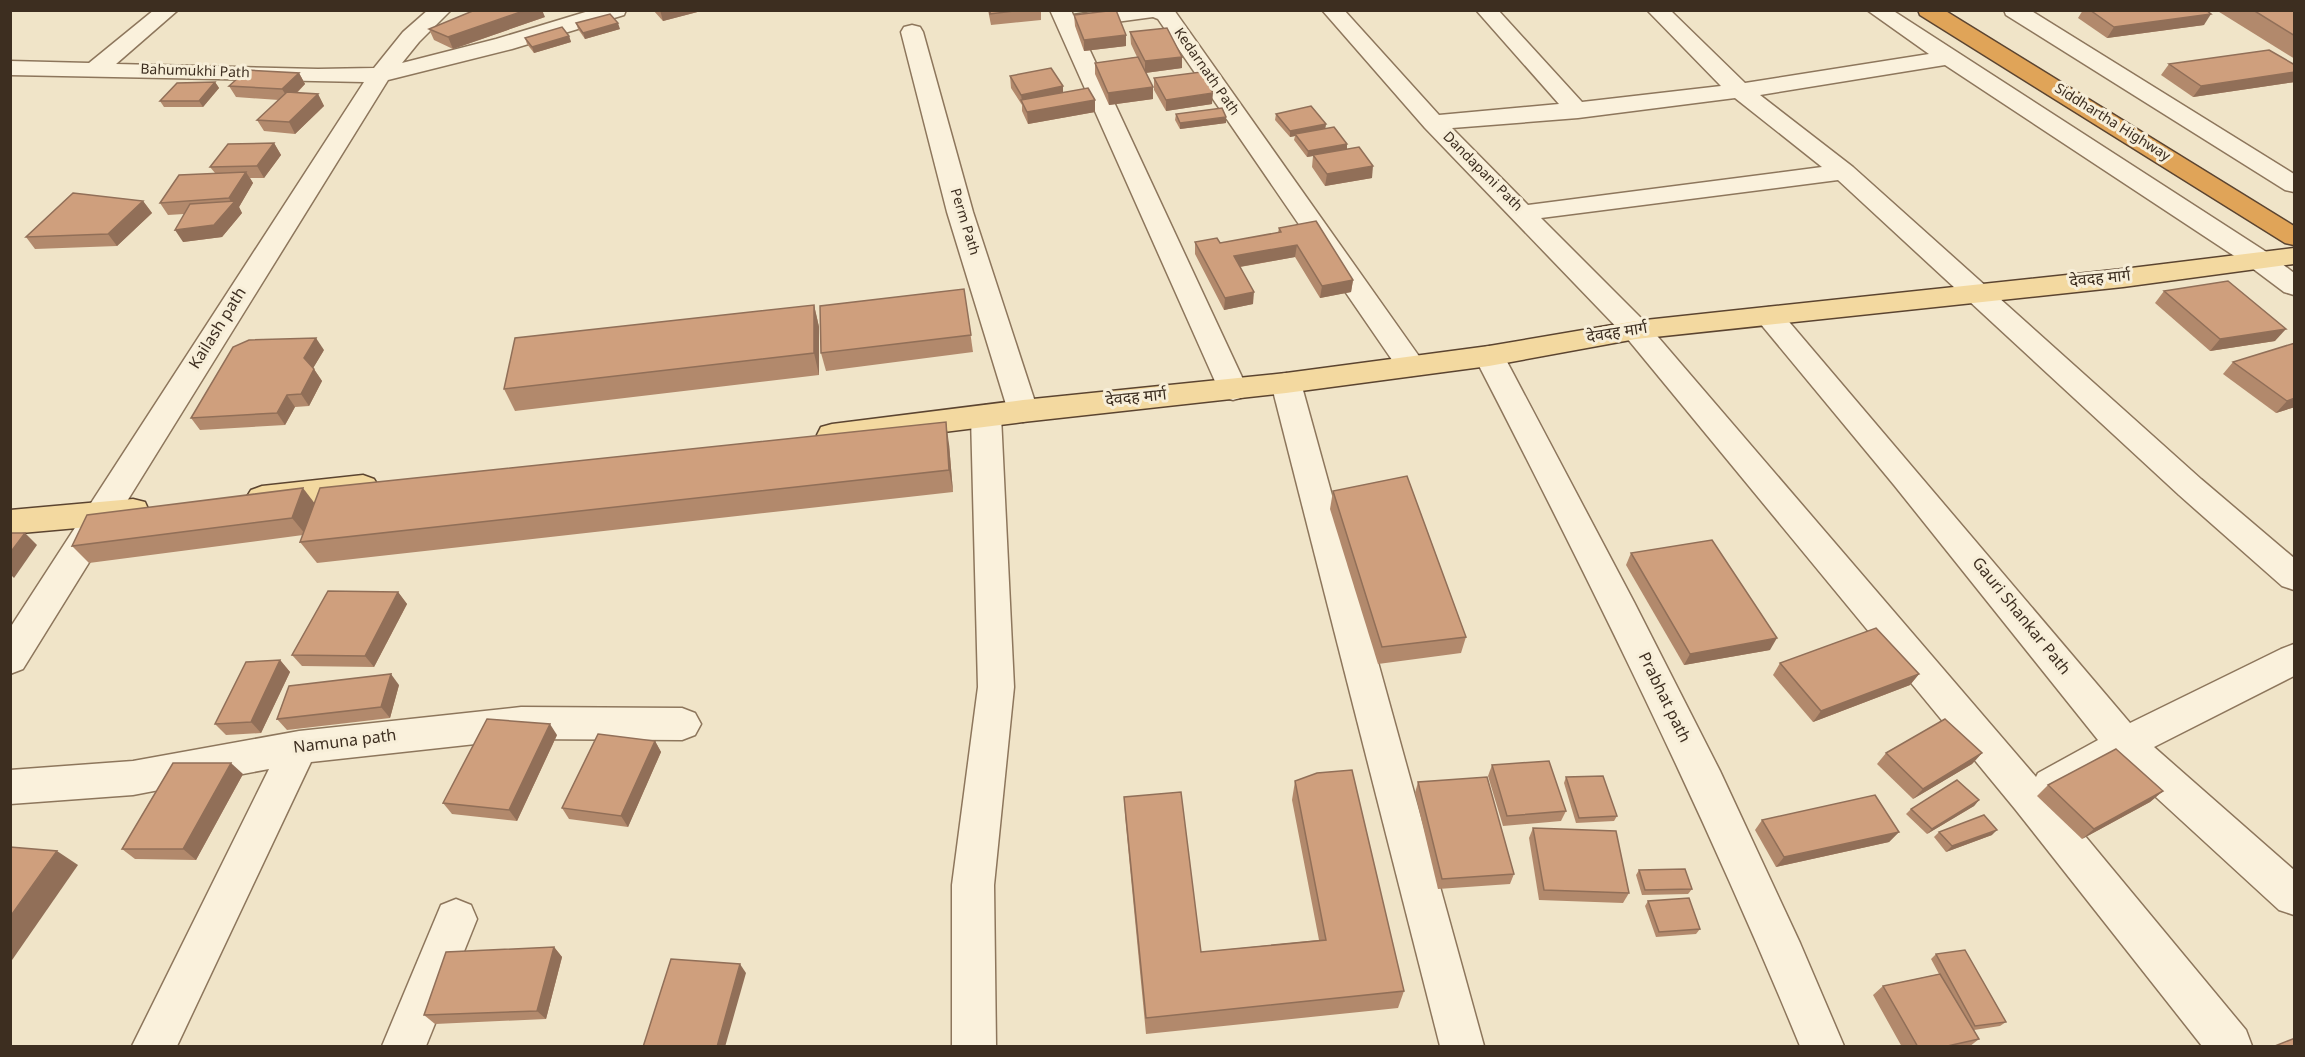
<svg xmlns="http://www.w3.org/2000/svg" width="2305" height="1057" font-family="Georgia,'Noto Sans Devanagari',serif">
<style>
.lines{fill:none;stroke-linecap:round;stroke-linejoin:round}
.minor-casing{stroke:#8d765c;stroke-width:3}
.major-casing{stroke:#5b4430;stroke-width:3}
.highway-casing{stroke:#5b4430;stroke-width:3}
.minor{fill:#faf1dc;fill-rule:evenodd}
.major{fill:#f3d9a0;fill-rule:evenodd}
.highway{fill:#e0a458;fill-rule:evenodd}
.wall{fill:#b2896c}
.shaded-wall{fill:#916f58}
.building{fill:#cf9f7d;stroke:#916f58;stroke-width:1.5}
.labels{text-anchor:middle;dominant-baseline:central;stroke-width:6;stroke-linejoin:round;paint-order:stroke}
.far-street-label{font-size:14px;fill:#3d2e20;stroke:#f7eed8}
.street-label{font-size:16px;fill:#3d2e20;stroke:#f7eed8}
</style>
<rect width="100%" height="100%" fill="#f0e4c8"/>
<g class="lines">
<defs>
<g id="minor">
<path d="M154,10H178L116,64L318,69L374,68L403,32L428,10H451L419,42L402,63L496,39L592,10H626L624,15L512,49L388,80L23,669L10,674V628L364,82L10,75V61L89,63Z"/>
<path d="M1050,10H1071L1073,15L1106,10H1174L1421,359L1426,366L1421,373L1411,376L1401,373L1158,19L1153,17L1079,27L1248,390L1244,397L1233,400L1222,397Z"/>
<path d="M1322,10H1344L1439,115L1559,104L1476,10H1498L1582,102L1721,86L1647,10H1670L1745,83L1929,54L1867,10H1892L2268,253L2294,273V295L2284,292L2248,265L1945,65L1760,95L1853,167L2201,479L2294,558V590L2282,586L2179,495L1838,180L1541,218L1646,323L2036,777L2038,773L2098,740L1894,485L1759,322L1755,316L1759,310L1769,307L1779,310L2130,723L2281,649L2294,644V676L2154,747L2294,870V915L2279,910L2121,765L2056,801L2246,1030L2252,1046H2202L2015,809L1626,337L1425,128ZM1735,98L1822,167L1528,205L1452,128L1578,118Z"/>
<path d="M2004,10H2030L2294,174V192L2285,190L2006,15Z"/>
<path d="M912,25L920,27L923,32L973,212L1038,411L1034,418L1023,422L1012,418L1008,411L947,212L901,32L904,27Z"/>
<path d="M1489,346L1499,349L1504,356L1634,602L1720,771L1800,943L1844,1046H1800C1703,810 1591,583 1474,356L1479,349Z"/>
<path d="M1286,373L1297,376L1301,383L1484,1046H1440L1271,383L1275,376Z"/>
<path d="M986,405L997,408L1001,416L1014,687L994,885L996,1046H952V885L978,687L971,416L975,408Z"/>
<path d="M521,707L682,708L695,713L701,724L695,735L682,740L521,739L311,762L177,1046H132L269,769L133,795L10,804V770L133,761L299,731Z"/>
<path d="M456,899L471,905L477,919L426,1046H382L441,905Z"/>
</g>
<g id="major">
<path d="M2294,248V264L2123,287L1636,339L1489,366L1286,393L1023,422L832,446L821,443L817,435L821,427L832,424L1023,400L1286,373L1489,346L1636,321L2123,269Z"/>
<path d="M363,475L374,479L379,487L374,495L363,499L262,510L251,506L246,498L251,490L262,486Z"/>
<path d="M133,499L145,502L149,511L145,520L133,523L10,534V510Z"/>
</g>
<path id="highway" d="M1918,10H1944L2294,226V245L2285,243L1920,15Z"/>
</defs>
<use href="#minor" class="minor-casing"/>
<use href="#major" class="major-casing"/>
<use href="#highway" class="highway-casing"/>
<use href="#minor" class="minor"/>
<use href="#major" class="major"/>
<use href="#highway" class="highway"/>
</g>
<g class="wall">
<path d="M653,10H705L663,21Z"/>
<path d="M988,10H1041V20L991,25Z"/>
<path d="M2083,10H2206L2204,25L2107,38L2078,18Z"/>
<path d="M2216,10H2295V59Z"/>
<path d="M1074,15L1126,35V46L1084,51L1075,26Z"/>
<path d="M545,17L453,49L434,40L429,29Z"/>
<path d="M576,23L620,29L585,39L578,29Z"/>
<path d="M1130,32L1182,57V68L1145,73L1153,99L1109,105L1095,74V63L1137,57L1131,44Z"/>
<path d="M569,36L571,42L534,53L527,44L525,38Z"/>
<path d="M2169,64L2295,65V82L2193,97L2161,75Z"/>
<path d="M299,73L305,84L297,93L318,94L324,106L295,134L264,131L257,120L279,100L236,97L229,86Z"/>
<path d="M1010,76L1063,86V92L1095,100V112L1028,124L1022,111V105L1011,88Z"/>
<path d="M1154,78L1212,104L1166,111L1154,90Z"/>
<path d="M215,82L219,88L203,107H164L160,101Z"/>
<path d="M1176,114L1226,117V123L1180,129L1175,120Z"/>
<path d="M1276,114L1326,124L1325,128L1347,144V149L1372,178L1325,186L1312,167L1313,156L1307,157L1294,140L1295,136L1290,137L1275,120Z"/>
<path d="M274,143L281,155L264,178H250L253,183L239,207L242,213L222,237L183,242L184,214L168,215L160,203L215,173L210,167Z"/>
<path d="M143,201L152,213L117,246L35,249L26,237Z"/>
<path d="M1279,228L1353,280L1351,292L1320,298L1295,257L1240,267L1253,304L1224,310L1195,254V242L1220,243L1278,233Z"/>
<path d="M964,289L973,352L826,371L821,353Z"/>
<path d="M2164,291L2275,341L2210,351L2155,303Z"/>
<path d="M814,305L819,327V375L515,411L504,389Z"/>
<path d="M2295,343V407L2276,413L2223,374L2233,362Z"/>
<path d="M324,350L313,368L322,381L309,406L295,407L285,425L200,430L191,418Z"/>
<path d="M949,444L953,492L317,563L300,542L303,535L89,563L72,546L315,503Z"/>
<path d="M1333,491L1466,637L1461,653L1378,664L1330,509Z"/>
<path d="M1631,553L1770,650L1684,665L1626,565Z"/>
<path d="M398,592L407,604L374,667L302,666L292,655Z"/>
<path d="M280,660L290,672L261,733L226,735L215,724Z"/>
<path d="M1780,663L1919,674L1910,685L1813,722L1773,675Z"/>
<path d="M399,685L390,718L287,730L277,719Z"/>
<path d="M557,735L517,821L452,814L443,803Z"/>
<path d="M655,741L661,752L628,827L569,819L562,808Z"/>
<path d="M1886,753H1982L1972,764L1913,799L1877,764Z"/>
<path d="M1492,765L1566,811L1561,821L1503,826L1488,776Z"/>
<path d="M243,774L196,860L135,859L122,849Z"/>
<path d="M1566,777L1617,816L1614,821L1576,823L1564,783Z"/>
<path d="M1295,781L1404,991L1398,1008L1146,1034L1125,816L1124,797L1201,952L1319,940L1292,800Z"/>
<path d="M1418,782L1514,874L1510,884L1438,889L1415,793Z"/>
<path d="M2048,785L2163,791L2150,802L2082,839L2037,796Z"/>
<path d="M1979,800L1974,806L1927,834L1906,814L1911,809Z"/>
<path d="M1762,820L1899,832L1889,842L1776,867L1755,830Z"/>
<path d="M1533,828L1629,893L1623,903L1539,900L1529,838Z"/>
<path d="M1939,832L1992,835L1946,852L1934,837Z"/>
<path d="M1639,870L1692,889L1688,894L1642,895L1636,875Z"/>
<path d="M1648,901L1700,929L1696,934L1656,937L1645,906Z"/>
<path d="M554,947L562,957L546,1019L435,1024L424,1015Z"/>
<path d="M1936,954L2006,1022L2000,1026L1974,1030L1979,1039L1969,1047H1902L1873,995L1883,986L1939,974L1931,959Z"/>
</g>
<g class="shaded-wall">
<path d="M526,10H542L545,17L453,49L448,37Z"/>
<path d="M660,10H705L663,21Z"/>
<path d="M2211,14L2204,25L2107,38L2114,27Z"/>
<path d="M618,23L620,29L585,39L583,33Z"/>
<path d="M1126,35V46L1084,51V40Z"/>
<path d="M569,36L571,42L534,53L532,47Z"/>
<path d="M1182,57V68L1145,73V61Z"/>
<path d="M2295,72V82L2193,97L2201,86Z"/>
<path d="M299,73L305,84L289,100L282,89Z"/>
<path d="M215,82L219,88L203,107L199,101Z"/>
<path d="M1063,86V98L1022,101L1021,95Z"/>
<path d="M1153,87V99L1109,105L1108,93Z"/>
<path d="M1213,93L1212,104L1166,111V100Z"/>
<path d="M318,94L324,106L295,134L289,122Z"/>
<path d="M1095,100V112L1028,124L1027,112Z"/>
<path d="M1226,117V123L1180,129V123Z"/>
<path d="M1326,124L1325,130L1295,134V136L1290,137V131Z"/>
<path d="M274,143L281,155L264,178L257,166Z"/>
<path d="M1347,144V150L1307,157L1308,151Z"/>
<path d="M1373,166L1372,178L1325,186L1327,174Z"/>
<path d="M246,172L253,183L239,207L242,213L222,237L183,242L175,230L232,204L229,198Z"/>
<path d="M143,201L152,213L117,246L108,234Z"/>
<path d="M1297,245L1295,257L1233,268L1234,256Z"/>
<path d="M1353,280L1351,292L1320,298L1322,286Z"/>
<path d="M1254,292L1253,304L1224,310L1225,298Z"/>
<path d="M814,305L819,327V375L814,353Z"/>
<path d="M2286,329L2275,341L2210,351L2220,339Z"/>
<path d="M316,338L324,350L312,370L304,358Z"/>
<path d="M314,369L322,381L309,406L301,394Z"/>
<path d="M287,395L295,407L285,425L277,413Z"/>
<path d="M2295,398V407L2276,413L2287,401Z"/>
<path d="M946,422L949,444L953,492L949,470Z"/>
<path d="M303,488L316,505L306,535L292,518Z"/>
<path d="M25,533L37,545L14,578L10,574V553Z"/>
<path d="M398,592L407,604L374,667L365,656Z"/>
<path d="M1777,638L1770,650L1684,665L1690,654Z"/>
<path d="M280,660L290,672L261,733L251,722Z"/>
<path d="M391,674L399,685L390,718L381,707Z"/>
<path d="M1919,674L1910,685L1813,722L1821,711Z"/>
<path d="M550,724L557,735L517,821L509,810Z"/>
<path d="M655,741L661,752L628,827L621,816Z"/>
<path d="M1982,753L1972,764L1913,799L1923,789Z"/>
<path d="M231,763L243,774L196,860L183,849Z"/>
<path d="M2163,791L2150,802L2082,839L2094,829Z"/>
<path d="M1979,800L1974,806L1927,834L1932,829Z"/>
<path d="M1997,830L1992,835L1946,852L1952,846Z"/>
<path d="M1899,832L1889,842L1776,867L1784,857Z"/>
<path d="M57,851L78,865L10,963V917Z"/>
<path d="M554,947L562,957L546,1019L537,1011Z"/>
<path d="M740,964L746,973L725,1047H717Z"/>
</g>
<g class="building">
<path d="M475,10H526L448,37L429,29Z"/>
<path d="M990,10H1023L990,14Z"/>
<path d="M1116,10L1126,35L1084,40L1074,15Z"/>
<path d="M2090,10H2206L2211,14L2114,27Z"/>
<path d="M2253,10H2295V36Z"/>
<path d="M610,14L618,23L583,33L576,23Z"/>
<path d="M562,27L569,36L532,47L525,38Z"/>
<path d="M1167,28L1182,57L1145,61L1130,32Z"/>
<path d="M2269,50L2295,65V72L2201,86L2169,64Z"/>
<path d="M1138,57L1153,87L1108,93L1095,63Z"/>
<path d="M1051,68L1063,86L1021,95L1010,76Z"/>
<path d="M247,70L299,73L282,89L229,86Z"/>
<path d="M1201,72L1213,93L1166,100L1154,78Z"/>
<path d="M215,82L199,101H160L177,83Z"/>
<path d="M1088,88L1095,100L1027,112L1021,100Z"/>
<path d="M287,92L318,94L289,122L257,120Z"/>
<path d="M1311,106L1326,124L1290,131L1276,114Z"/>
<path d="M1222,108L1226,117L1180,123L1176,114Z"/>
<path d="M1334,127L1347,144L1308,151L1295,134Z"/>
<path d="M274,143L257,166L210,167L228,144Z"/>
<path d="M1359,147L1373,166L1327,174L1313,155Z"/>
<path d="M246,172L229,198L160,203L179,175Z"/>
<path d="M73,193L143,201L108,234L26,237Z"/>
<path d="M235,201L214,225L175,230L190,204Z"/>
<path d="M1316,221L1353,280L1322,286L1297,245L1234,256L1254,292L1225,298L1195,242L1217,238L1220,243L1281,232L1279,228Z"/>
<path d="M2228,281L2286,329L2220,339L2164,291Z"/>
<path d="M964,289L971,335L821,353L820,306Z"/>
<path d="M814,305V353L504,389L515,338Z"/>
<path d="M316,338L304,358L314,369L301,394L287,395L277,413L191,418L233,347L249,340Z"/>
<path d="M2295,343V398L2287,401L2233,362Z"/>
<path d="M946,422L949,470L300,542L320,488Z"/>
<path d="M1407,476L1466,637L1382,647L1333,491Z"/>
<path d="M303,488L292,518L72,546L87,515Z"/>
<path d="M10,533H25L10,553Z"/>
<path d="M1712,540L1777,638L1690,654L1631,553Z"/>
<path d="M328,591L398,592L365,656L292,655Z"/>
<path d="M1876,628L1919,674L1821,711L1780,663Z"/>
<path d="M280,660L251,722L215,724L246,662Z"/>
<path d="M391,674L381,707L277,719L289,686Z"/>
<path d="M487,719L550,724L509,810L443,803Z"/>
<path d="M1945,719L1982,753L1923,789L1886,753Z"/>
<path d="M598,734L655,741L621,816L562,808Z"/>
<path d="M2116,749L2163,791L2094,829L2048,785Z"/>
<path d="M1549,761L1566,811L1507,816L1492,765Z"/>
<path d="M173,763H231L183,849H122Z"/>
<path d="M1352,770L1404,991L1146,1018L1124,797L1181,792L1201,952L1326,940L1295,781L1317,773Z"/>
<path d="M1603,776L1617,816L1579,818L1566,777Z"/>
<path d="M1487,777L1514,874L1442,879L1418,782Z"/>
<path d="M1957,780L1979,800L1932,829L1911,809Z"/>
<path d="M1875,795L1899,832L1784,857L1762,820Z"/>
<path d="M1984,815L1997,830L1952,846L1939,832Z"/>
<path d="M1533,828L1616,831L1629,893L1544,890Z"/>
<path d="M10,847L57,851L10,917Z"/>
<path d="M1685,869L1692,889L1645,890L1639,870Z"/>
<path d="M1689,898L1700,929L1659,932L1648,901Z"/>
<path d="M554,947L537,1011L424,1015L446,952Z"/>
<path d="M1965,950L2006,1022L1975,1026L1936,954Z"/>
<path d="M671,959L740,964L717,1047H643Z"/>
<path d="M1940,974L1979,1039L1943,1047H1918L1883,986Z"/>
<path d="M2295,1038V1047L2275,1046Z"/>
</g>
<g class="labels">
<g class="far-street-label">
<text transform="translate(195 72) rotate(2)">Bahumukhi Path</text>
<text transform="translate(1206 72) rotate(55)">Kedarnath Path</text>
<text transform="translate(2112 123) rotate(32)">Siddhartha Highway</text>
<text transform="translate(1482 172) rotate(45)">Dandapani Path</text>
<text transform="translate(964 222) rotate(73)">Perm Path</text>
</g>
<g class="street-label">
<text transform="translate(2100 280) rotate(-6)">देवदह मार्ग</text>
<text transform="translate(219 329) rotate(-58)">Kailash path</text>
<text transform="translate(1617 334) rotate(-9)">देवदह मार्ग</text>
<text transform="translate(1136 399) rotate(-6)">देवदह मार्ग</text>
<text transform="translate(2020 617) rotate(51)">Gauri Shankar Path</text>
<text transform="translate(1663 698) rotate(64)">Prabhat path</text>
<text transform="translate(345 743) rotate(-7)">Namuna path</text>
</g>
</g>
<rect width="2305" height="1057" fill="none" stroke="#3d2e20" stroke-width="24"/>
</svg>
